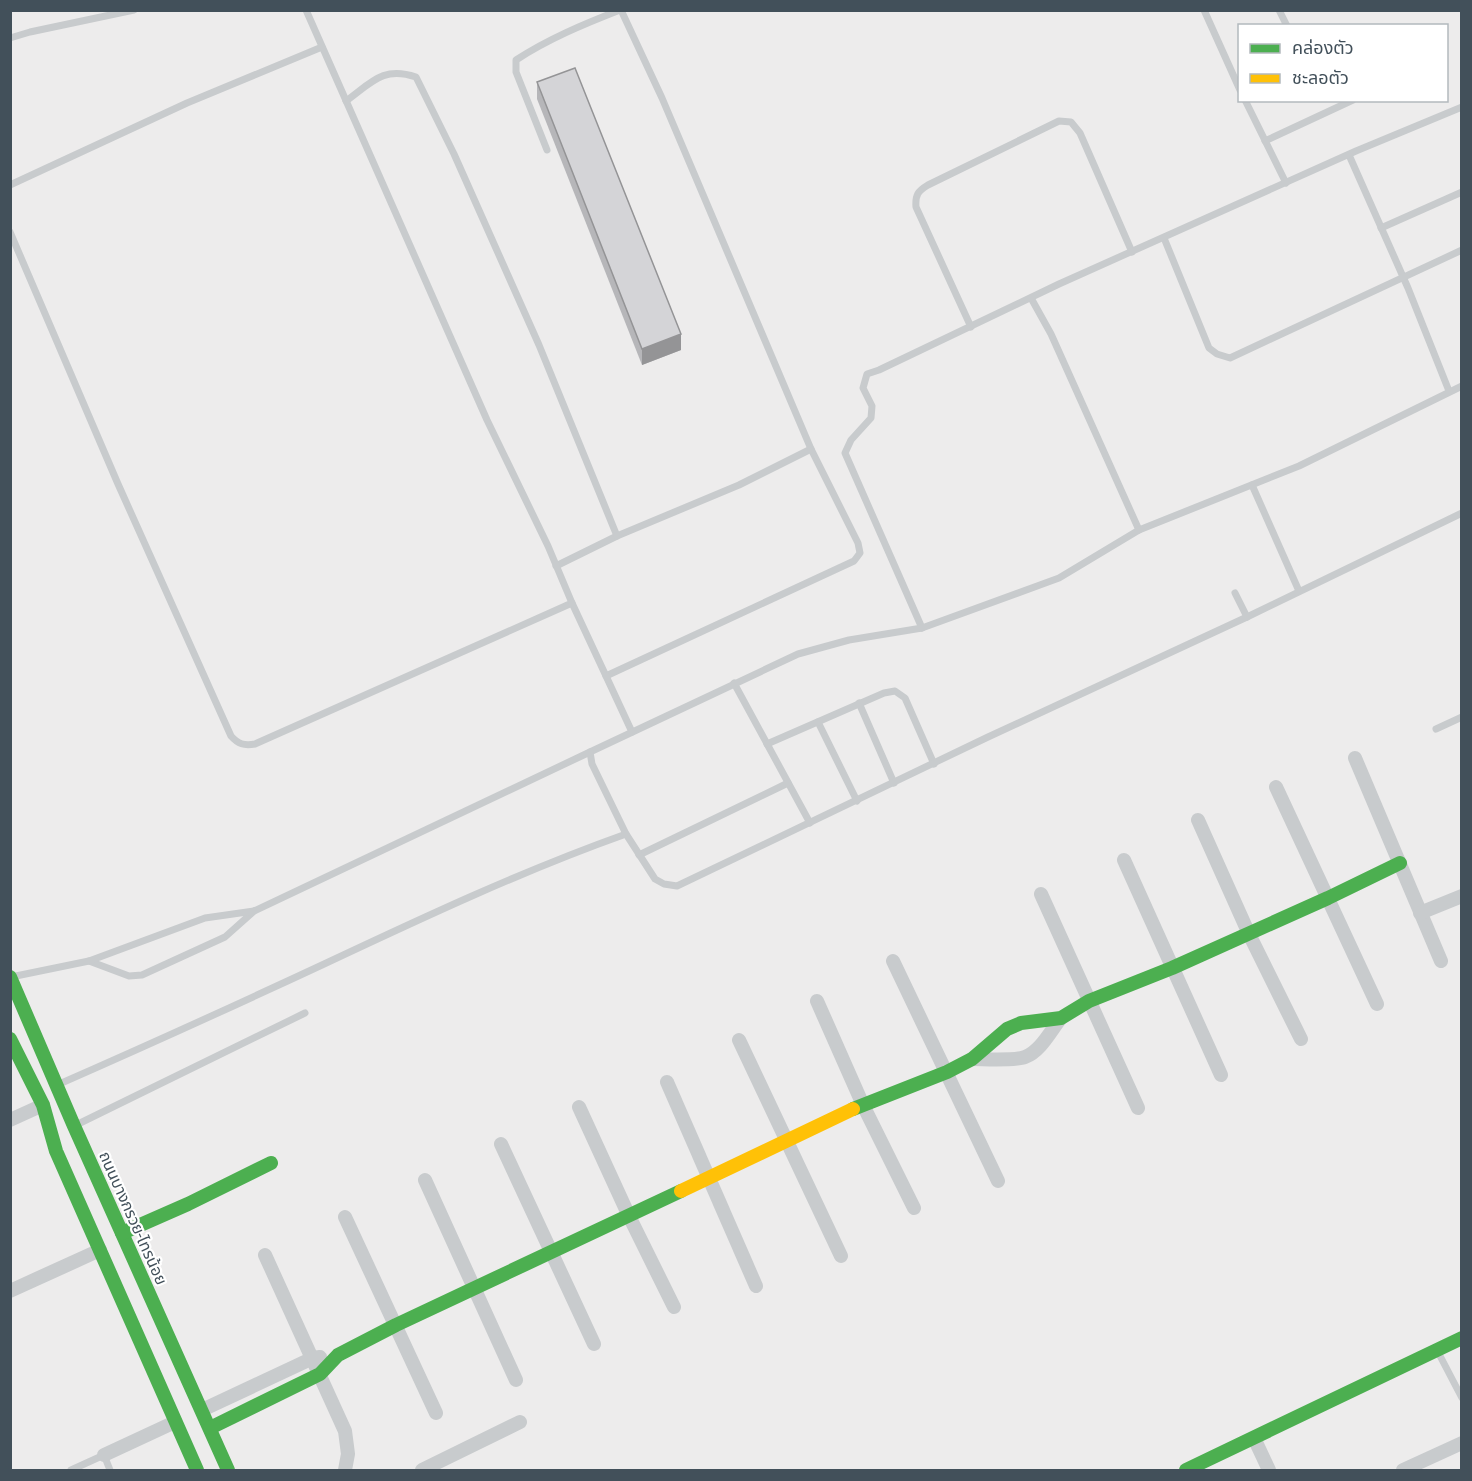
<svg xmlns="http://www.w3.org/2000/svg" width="1472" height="1481" font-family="Roboto,'Noto Sans Thai',sans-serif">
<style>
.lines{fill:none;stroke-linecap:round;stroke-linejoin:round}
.lane{stroke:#c8cbcd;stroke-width:7}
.street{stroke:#c8cbcd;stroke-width:14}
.fast{stroke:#4caf50;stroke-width:14}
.slow{stroke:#ffc107;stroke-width:14}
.wall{fill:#b6b6b9}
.shaded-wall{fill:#949496}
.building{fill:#d4d4d7;stroke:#949496;stroke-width:1.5}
.labels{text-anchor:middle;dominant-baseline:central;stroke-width:4.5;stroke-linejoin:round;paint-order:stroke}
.street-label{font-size:16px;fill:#42505a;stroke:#fff}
</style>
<rect width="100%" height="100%" fill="#edecec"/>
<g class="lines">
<g class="lane">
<path d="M1204,10L1240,90"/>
<path d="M1279,10L1287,26"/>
<path d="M10,38L30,32L134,10"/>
<path d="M1245,100L1286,183"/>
<path d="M346,101C372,82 383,66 416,77L454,154L539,345L617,536L556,566"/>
<path d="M1265,141L1353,100"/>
<path d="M547,150L516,72V60C548,39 584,24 620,10"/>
<path d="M1349,155L1408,288L1449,391"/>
<path d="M10,185L187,103L322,47"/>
<path d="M1381,228L1462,192"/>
<path d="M10,232L118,484L231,736C238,744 244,746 255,744L572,603L548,546L487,420L306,10"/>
<path d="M1164,238L1209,348L1217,354L1230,358L1462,250"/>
<path d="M1031,298L1051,334L1139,530"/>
<path d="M971,327L916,207C915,195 918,191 928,185L1059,121L1071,122L1080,133L1132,252"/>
<path d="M1252,485L1299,591"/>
<path d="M617,536L739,485L811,449"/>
<path d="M1235,593L1247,617"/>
<path d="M572,603L606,676L854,561L860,553L858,543L811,449L662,98L621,10"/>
<path d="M922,628L845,453L851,440L871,418L872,406L863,388L867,374L879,370L1059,284L1356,151L1462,107"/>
<path d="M606,676L632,732"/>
<path d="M734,683L810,823"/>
<path d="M859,703L894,783"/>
<path d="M818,722L857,801"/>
<path d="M1436,729L1462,717"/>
<path d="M767,744L884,693L895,691L905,698L934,764"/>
<path d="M626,834L592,764L590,752L798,654L849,640L922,628L1059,578L1139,530L1299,466L1462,386"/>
<path d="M639,855L788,783"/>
<path d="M89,961L129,976L142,975L225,937L254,911"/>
<path d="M11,977L89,961L205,918L254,911L590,752"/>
<path d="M57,1085C146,1046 234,1006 322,965C422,918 522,871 626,834L655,879L664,884L677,886L988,737L1247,617L1462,513"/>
<path d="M74,1126L305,1013"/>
<path d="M1438,1352L1462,1398"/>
<path d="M71,1470L104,1455L110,1470"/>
</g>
<g class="street">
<path d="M1355,758L1441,961"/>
<path d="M1276,787L1377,1004"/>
<path d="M1198,820L1249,934L1301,1039"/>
<path d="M1124,860L1221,1075"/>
<path d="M1041,894L1138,1108"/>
<path d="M1420,913L1462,896"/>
<path d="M893,961L998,1181"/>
<path d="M817,1001L863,1105L914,1208"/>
<path d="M739,1040L841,1256"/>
<path d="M972,1059C985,1059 1015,1061 1025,1057C1041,1051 1051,1030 1061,1018"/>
<path d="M667,1082L756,1286"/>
<path d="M579,1107L629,1216L674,1307"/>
<path d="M10,1120L43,1105"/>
<path d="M501,1144L594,1344"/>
<path d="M425,1180L516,1380"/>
<path d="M345,1217L436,1413"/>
<path d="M265,1255L345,1431L348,1454L345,1470"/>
<path d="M10,1291L100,1250"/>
<path d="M202,1410L313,1358L320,1357"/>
<path d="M1254,1438L1269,1470"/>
<path d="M104,1455L175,1422"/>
<path d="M422,1470L520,1422"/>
<path d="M1403,1470L1462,1443"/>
</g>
<g class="fast">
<path d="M10,977L74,1126L228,1470"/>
<path d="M10,1039L43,1105L56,1151L197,1470"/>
<path d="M853,1109L947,1072L972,1059L1007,1029L1021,1023L1061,1018L1089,1001L1172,968L1328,898L1400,863"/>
<path d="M122,1233L188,1204L271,1163"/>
<path d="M210,1428L320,1374L338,1355L396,1325L681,1191"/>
<path d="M1186,1470L1462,1338"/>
</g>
<path class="slow" d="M681,1191L853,1109"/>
</g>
<path class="wall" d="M537,82L681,350L642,365L537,99Z"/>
<path class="shaded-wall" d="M681,334V350L642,365V349Z"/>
<path class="building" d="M575,68L681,334L642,349L537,82Z"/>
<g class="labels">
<g class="street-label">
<text transform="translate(133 1218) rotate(66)">ถนนบางกรวย-ไทรน้อย</text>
</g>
</g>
<rect width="1472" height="1481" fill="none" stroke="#42505a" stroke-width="24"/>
<rect x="1238" y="24" width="210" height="78" fill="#ffffff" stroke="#b3b9bd" stroke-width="1.5"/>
<rect x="1250" y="44" width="30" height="9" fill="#4caf50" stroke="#b3b9bd" stroke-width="1.5"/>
<text x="1292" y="54" font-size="18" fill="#42505a">คล่องตัว</text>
<rect x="1250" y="74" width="30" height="9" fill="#ffc107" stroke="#b3b9bd" stroke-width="1.5"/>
<text x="1292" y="84" font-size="18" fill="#42505a">ชะลอตัว</text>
</svg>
